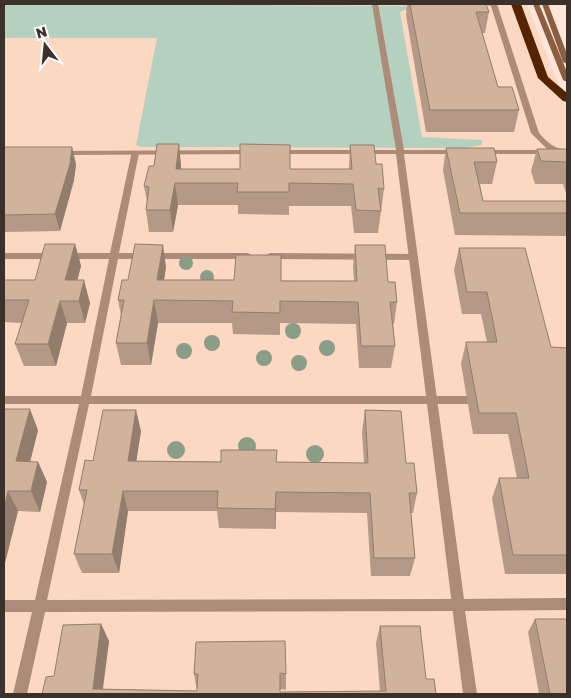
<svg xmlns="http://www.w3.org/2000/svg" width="571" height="698" font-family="'Golos Text',sans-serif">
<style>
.built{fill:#fcd7c1}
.green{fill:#b4d1bf}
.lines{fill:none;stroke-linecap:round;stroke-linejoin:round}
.lane{fill:#ac8b78;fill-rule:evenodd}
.street{fill:#ac8b78;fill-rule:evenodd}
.secondary{fill:#8b5d41;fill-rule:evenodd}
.highway{fill:#542400;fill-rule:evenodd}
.tree{fill:#899d87}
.wall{fill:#b49a86}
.shaded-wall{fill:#927d6d}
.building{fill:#d1b39c;stroke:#927d6d}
</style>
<rect width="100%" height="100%" fill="#fee6d8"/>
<path class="built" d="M4,4H527L567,106V694H4Z"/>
<path class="green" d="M4,4L446,6V9L405,10L400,12L422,137L482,140V145L463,148L141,147L136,145L157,38H4Z"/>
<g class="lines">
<g class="lane">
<path d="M372,4H378L404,150H459L463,152L459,154H404L464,599L567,598V610L465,611L477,694H463L396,154H279L275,152L279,150H396Z"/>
<path d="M483,4H497L539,133C547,142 554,149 567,150V154L553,152L549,154H481L477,152L481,150H548L531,133L491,6Z"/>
<path d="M252,150L256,152L255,154L61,155L57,153L61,151Z"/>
</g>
<g class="street">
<path d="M132,151H135L139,153L119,253H248L253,256L248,259H118L91,396H467L471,397L472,400L471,403L467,404H89L47,600L458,599L462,601L464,605L462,609L458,611L45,612L27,694H13L32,612H4V600H35L79,404H4V396H81L109,259H4V253H110Z"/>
<path d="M270,253L413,254L418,257L413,260L270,259L265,256Z"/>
</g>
<g class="secondary">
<path d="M533,4H539L567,72V82L563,80Z"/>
<path d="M542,4H548L567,54V64L563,62Z"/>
</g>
<path class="highway" d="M511,4H521L548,77L567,93V102L563,101L538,78Z"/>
</g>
<g class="tree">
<circle cx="186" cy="263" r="7"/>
<circle cx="207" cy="277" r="7"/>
<circle cx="293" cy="331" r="8"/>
<circle cx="212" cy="343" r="8"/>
<circle cx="327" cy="348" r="8"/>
<circle cx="184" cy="351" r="8"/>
<circle cx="264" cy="358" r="8"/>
<circle cx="299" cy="363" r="8"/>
<circle cx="247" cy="446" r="9"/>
<circle cx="176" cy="450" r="9"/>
<circle cx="315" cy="454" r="9"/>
</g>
<g class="wall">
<path d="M407,4H486L489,12L485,33H482L498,87L519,110L514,132H426L406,15Z"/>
<path d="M179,144L181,169H349L350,145L376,164L384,189L378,233H354L351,206H289V215L238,214V205H178L173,232H149L146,210L147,201L144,186L154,166Z"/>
<path d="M4,147L76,164L74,180L60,231L4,232Z"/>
<path d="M446,148L497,162L492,184H480L483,201H567V236L455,235L443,170Z"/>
<path d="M537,149H567V196L563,184H535L531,171Z"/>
<path d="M75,244L81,266L77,280L90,303L85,323H67L56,366H24L15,344L22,323L4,322V280H35Z"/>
<path d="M355,245L388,282L397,302L394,324H393L395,346L391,368H359L356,324L280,323V335L233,334L232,323H158L151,365H121L116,343L121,315L118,300L128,280L166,267L164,280L354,281L353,267Z"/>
<path d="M459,248L551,347L567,348V574H505L492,498L499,478H517L508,434H473L461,364L466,342H487L481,314H462L454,270Z"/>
<path d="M4,409L38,430L30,462H38L47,482L40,512L18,511L4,567Z"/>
<path d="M365,410L406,463L417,493L413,513H411L415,558L410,576H371L367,513L276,512V529L219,528L217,511H128L119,573H82L74,554L84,504L79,490L93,461L141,431L136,461L364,463L362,432Z"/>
<path d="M535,619L567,694H539L528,632Z"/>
<path d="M101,624L109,641L103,689L197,691L194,674H286V690L280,689V692L380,691L376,643L380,626L426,679L436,694H42L54,676Z"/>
</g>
<g class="shaded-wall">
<path d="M179,144L181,166L180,183L176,169Z"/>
<path d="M72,147L76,164L74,180L60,231L55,214Z"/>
<path d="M175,183L178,205L173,232L170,210Z"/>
<path d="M75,244L81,266L72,301L65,280Z"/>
<path d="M163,245L166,267L161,300L157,280Z"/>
<path d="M84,280L90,303L85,323L79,301Z"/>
<path d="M154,300L158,323L151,365L147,343Z"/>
<path d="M60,301L67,323L56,366L48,344Z"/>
<path d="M30,409L38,430L25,482L16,461Z"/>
<path d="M136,410L141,431L133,482L128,461Z"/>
<path d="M38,462L47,482L40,512L31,491Z"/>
<path d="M8,491L18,511L4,567V508Z"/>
<path d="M123,491L128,511L119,573L112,554Z"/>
<path d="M276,492V529L275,509Z"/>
<path d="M101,624L109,641L102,694L93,689Z"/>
</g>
<g class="building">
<path d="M410,4H486L489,12H476L498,87H512L519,110H430Z"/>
<path d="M157,144H179L176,169H240V144L290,145V169H352L350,145H374L376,164H382L384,189L378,188L381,211L356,210L353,184L289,183V192H237L238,183H175L170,210H146L149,187L144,186L149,166H154Z"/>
<path d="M4,147H72L70,164L55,214L4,215Z"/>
<path d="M446,148H494L497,162H474L483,201H567V213H460Z"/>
<path d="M537,149H567V162L541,161Z"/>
<path d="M45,244H75L65,280H84L79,301H60L48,344H15L29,300H4V280H35Z"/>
<path d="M135,244L163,245L157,280H234L236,255H281V281H357L355,245H385L388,282H395L397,302H390L395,346H361L358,302L280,301V313L232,312L233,301L154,300L147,343H116L124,300H118L122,280H128Z"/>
<path d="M459,248H525L551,347L567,348V555H513L499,478H529L516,413H479L466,342H497L487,292H467Z"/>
<path d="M4,409H30L16,461L38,462L31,491H8L4,508Z"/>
<path d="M103,410H136L128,461L221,462V450H277L276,462L368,463L365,410L401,411L406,463H414L417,493H409L415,558H374L370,493L276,492L275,509L217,508L218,491H123L112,554H74L87,490H79L85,460L93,461Z"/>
<path d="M535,619H567V694H550Z"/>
<path d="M101,624L93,689L197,691L198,674H194L196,642L285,641L286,674L280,673V692L386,691L380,626H420L426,679H434L436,694H42L46,677L54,676L63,625Z"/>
</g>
<rect width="571" height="698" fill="none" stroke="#3c312a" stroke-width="10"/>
<g transform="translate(45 45) rotate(344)" stroke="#ffffff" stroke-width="4" paint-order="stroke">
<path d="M0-4L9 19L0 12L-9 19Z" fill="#3c312a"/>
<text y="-8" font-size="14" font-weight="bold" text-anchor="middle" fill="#3c312a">N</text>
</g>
</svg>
